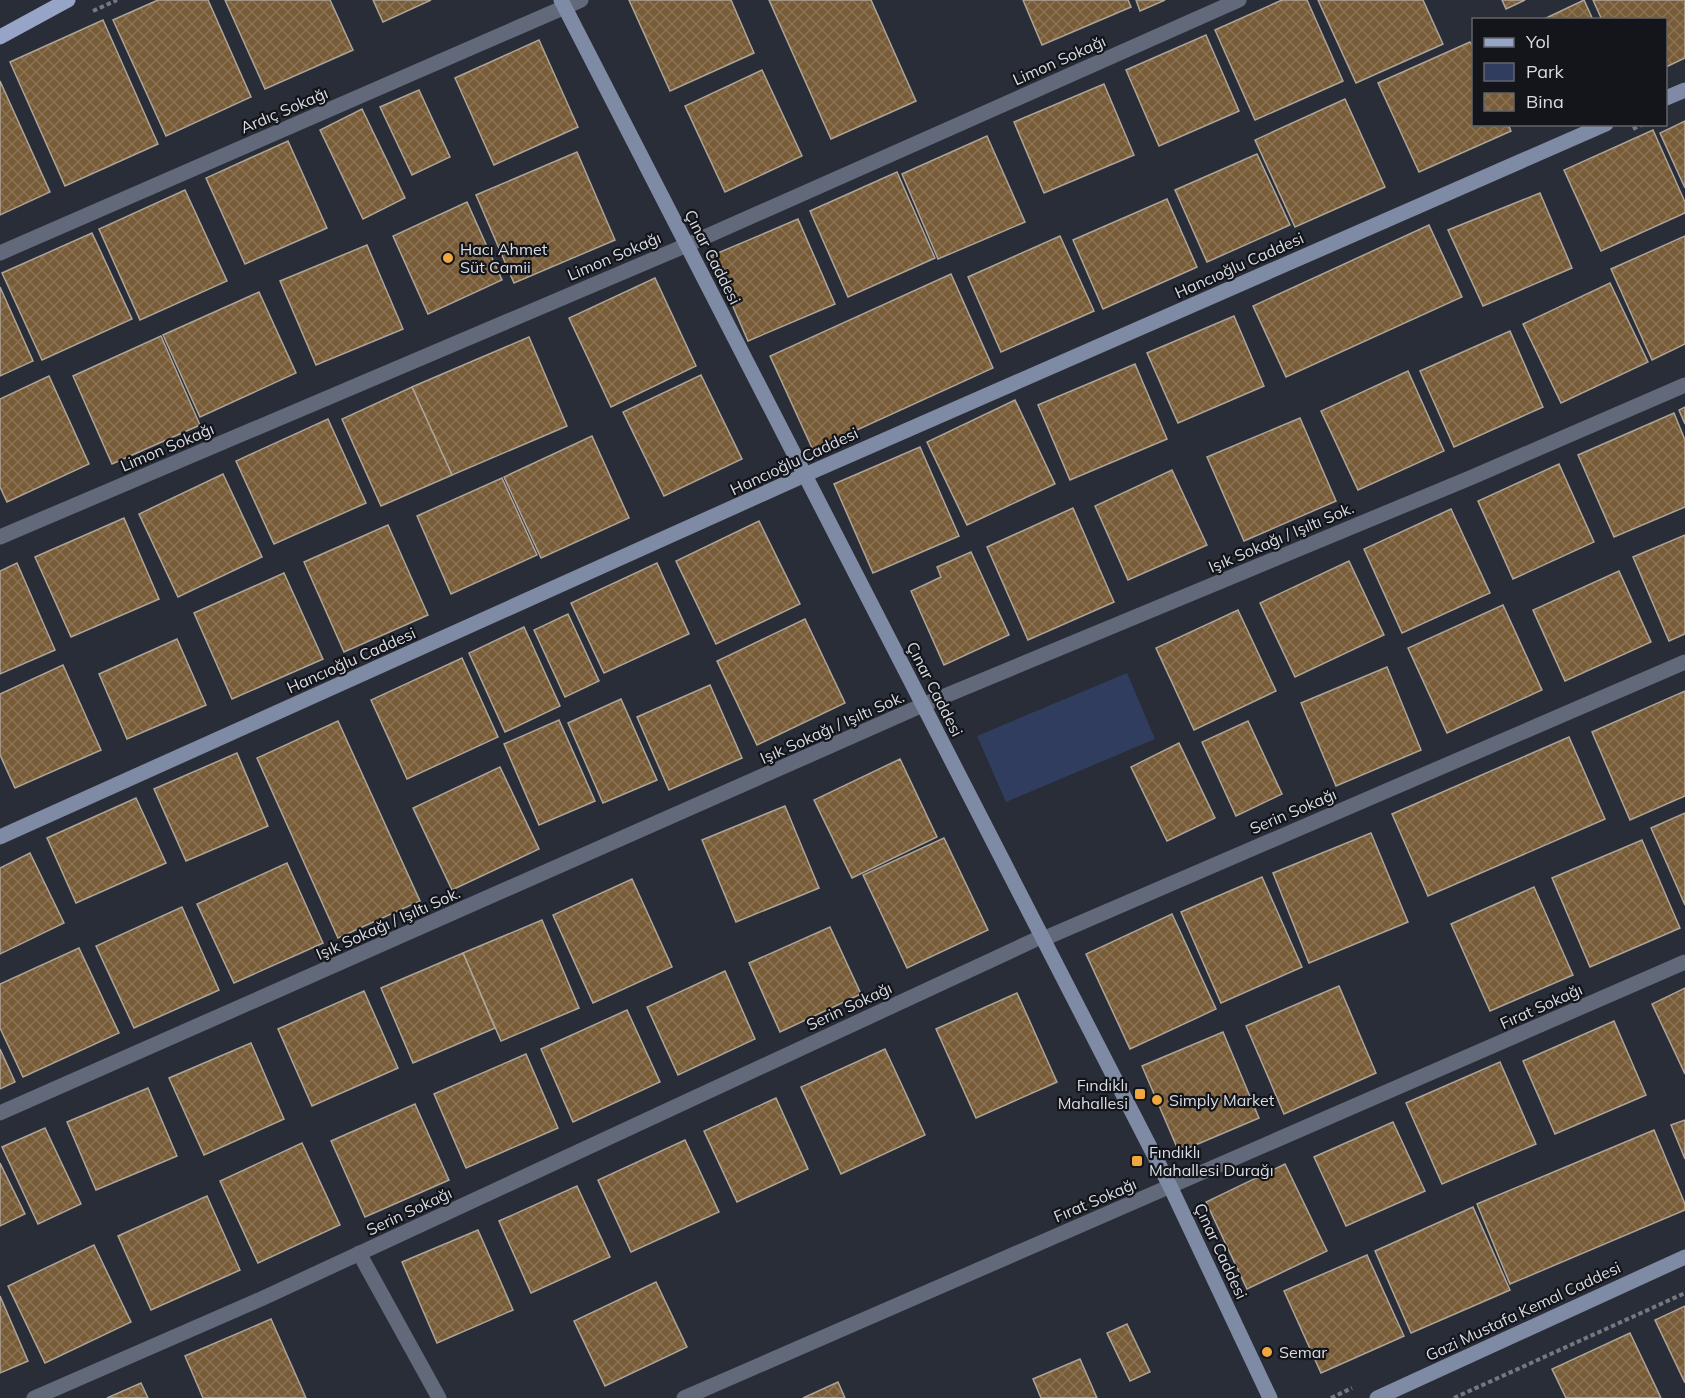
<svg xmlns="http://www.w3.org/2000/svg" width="1685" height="1398" font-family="Mulish,sans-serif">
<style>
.green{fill:#313d5f}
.building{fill:url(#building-cross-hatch);stroke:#aea498;stroke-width:1.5}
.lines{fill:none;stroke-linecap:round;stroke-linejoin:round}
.path{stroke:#747882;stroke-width:4;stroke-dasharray:4.5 3;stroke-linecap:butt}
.lane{stroke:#62697a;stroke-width:15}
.street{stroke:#62697a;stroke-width:15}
.secondary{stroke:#7f8aa5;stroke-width:15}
.primary{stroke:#96a4c7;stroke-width:15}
.poi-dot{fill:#efa73e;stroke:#13151a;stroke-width:2}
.labels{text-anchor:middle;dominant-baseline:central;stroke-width:4.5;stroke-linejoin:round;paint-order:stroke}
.street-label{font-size:16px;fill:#d9dce4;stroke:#13151a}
.poi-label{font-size:16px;fill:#d9dce4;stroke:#13151a;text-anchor:start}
</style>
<defs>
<pattern id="building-cross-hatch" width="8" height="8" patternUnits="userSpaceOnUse" patternTransform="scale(1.5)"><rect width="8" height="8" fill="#785c38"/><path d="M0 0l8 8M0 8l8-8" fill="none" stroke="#8b7355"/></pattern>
</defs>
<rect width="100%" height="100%" fill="#282d37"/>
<path class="green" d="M1127,673L1155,739L1006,802L977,736Z"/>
<g class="building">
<path d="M158,0H208L251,97L166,136L113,20Z"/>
<path d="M225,0H330L353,50L265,89Z"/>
<path d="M373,0H431L383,22Z"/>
<path d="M629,0H731L754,53L670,91Z"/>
<path d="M769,0H871L916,101L831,139Z"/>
<path d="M1023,0H1128L1131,7L1042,45Z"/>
<path d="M1136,0H1165L1140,11Z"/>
<path d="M1282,0H1307L1343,81L1255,120L1215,30Z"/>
<path d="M1318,0H1423L1443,44L1356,83Z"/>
<path d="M1502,0H1525L1506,9Z"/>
<path d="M1584,0L1593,20H1542Z"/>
<path d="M1593,0H1685V58L1666,67V20H1602Z"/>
<path d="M103,20L158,144L65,186L10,62Z"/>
<path d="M1206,35L1239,111L1159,146L1126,70Z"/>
<path d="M539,40L578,127L494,165L455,78Z"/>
<path d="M1470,42L1474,49V124H1508L1511,131L1419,172L1378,83Z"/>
<path d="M762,70L802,156L725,192L685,106Z"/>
<path d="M0,81L50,192L0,215Z"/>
<path d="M1104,84L1134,155L1044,193L1014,122Z"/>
<path d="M419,90L450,157L412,175L380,107Z"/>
<path d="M1345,99L1385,187L1295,227L1255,140Z"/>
<path d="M362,109L405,198L363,219L320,130Z"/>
<path d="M1685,121V188L1660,133Z"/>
<path d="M1653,130L1685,202V213L1601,251L1564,170Z"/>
<path d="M987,136L1025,222L938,259L902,174Z"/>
<path d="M288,141L327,228L245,264L206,178Z"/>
<path d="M577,152L615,240L514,283L476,195Z"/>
<path d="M1257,154L1290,225L1207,262L1175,190Z"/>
<path d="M897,172L935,258L848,297L810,211Z"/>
<path d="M185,190L227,281L140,320L99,229Z"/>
<path d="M1540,193L1572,268L1483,306L1448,230Z"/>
<path d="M1167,199L1197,267L1103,309L1073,240Z"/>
<path d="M467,202L502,280L428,314L393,236Z"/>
<path d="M798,219L835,304L748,341L711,256Z"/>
<path d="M1429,225L1462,297L1286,377L1253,306Z"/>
<path d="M92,233L132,319L42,360L2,273Z"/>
<path d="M1060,236L1094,311L1001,352L968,277Z"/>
<path d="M1685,236V344L1652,360L1611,269Z"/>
<path d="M367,245L403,329L316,365L280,281Z"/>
<path d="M951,274L993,368L813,450L770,356Z"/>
<path d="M655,278L696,366L611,407L569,318Z"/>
<path d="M1610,283L1648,362L1561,403L1523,324Z"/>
<path d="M0,287L33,361L0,376Z"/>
<path d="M259,292L296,373L200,417L163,335Z"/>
<path d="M1234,316L1264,386L1178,423L1147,353Z"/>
<path d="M1510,331L1543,407L1454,447L1420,371Z"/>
<path d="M161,336L200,425L112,464L73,376Z"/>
<path d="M529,337L567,426L452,475L412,387Z"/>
<path d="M1135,364L1167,439L1070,480L1038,405Z"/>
<path d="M1408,371L1444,451L1358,490L1321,411Z"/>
<path d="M701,375L742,459L664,496L623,412Z"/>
<path d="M49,376L89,464L7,502L0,487V399Z"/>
<path d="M412,387L452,475L381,506L342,419Z"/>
<path d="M1015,400L1055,484L967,525L927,442Z"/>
<path d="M1685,407V424L1679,410Z"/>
<path d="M1674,413L1685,440V507L1614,537L1578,455Z"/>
<path d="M1300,418L1336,501L1244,541L1207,457Z"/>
<path d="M328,419L366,503L274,544L236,461Z"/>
<path d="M592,436L629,518L541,558L504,477Z"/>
<path d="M920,447L959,536L873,573L834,484Z"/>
<path d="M1559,464L1594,542L1513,579L1478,501Z"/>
<path d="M1172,470L1207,545L1128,580L1095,506Z"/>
<path d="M223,474L262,557L178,597L139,514Z"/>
<path d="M502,478L537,555L451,594L417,516Z"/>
<path d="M1073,508L1114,602L1028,640L987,547Z"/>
<path d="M1451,509L1490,593L1402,633L1364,549Z"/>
<path d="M124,518L159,599L71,637L35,557Z"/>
<path d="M759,521L800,604L716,644L676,561Z"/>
<path d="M388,525L428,615L344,652L304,562Z"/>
<path d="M1685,535V634L1669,641L1633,557Z"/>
<path d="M971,552L1009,635L944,665L911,591L941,577L937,567Z"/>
<path d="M1349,561L1384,635L1295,677L1260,603Z"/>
<path d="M17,563L55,650L0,674V571Z"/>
<path d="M657,563L689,634L604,673L571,603Z"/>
<path d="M1619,571L1651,642L1565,681L1533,610Z"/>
<path d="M284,573L323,659L232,699L194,613Z"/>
<path d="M1503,605L1542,690L1447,733L1408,648Z"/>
<path d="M1238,610L1276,691L1194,730L1156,648Z"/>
<path d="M568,614L599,681L565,697L534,630Z"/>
<path d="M805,619L845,703L757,745L717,661Z"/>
<path d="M524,627L560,706L505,732L469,653Z"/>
<path d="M177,639L206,705L127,739L99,674Z"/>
<path d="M462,658L498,737L407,779L371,700Z"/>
<path d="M63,665L101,750L15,788L0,755V694Z"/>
<path d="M1387,667L1421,750L1336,786L1301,703Z"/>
<path d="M710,685L742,758L669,790L637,717Z"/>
<path d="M1685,691V796L1630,820L1592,732Z"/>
<path d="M621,699L657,780L603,803L568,723Z"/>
<path d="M559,720L595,801L539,825L504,744Z"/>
<path d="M338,721L420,901L338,938L257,758Z"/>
<path d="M1248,721L1282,794L1236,816L1202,742Z"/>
<path d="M1569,737L1605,819L1428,896L1392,814Z"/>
<path d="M1179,743L1215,818L1167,841L1131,767Z"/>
<path d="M237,753L268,826L186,861L154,789Z"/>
<path d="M900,759L937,837L852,878L814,800Z"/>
<path d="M500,767L539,849L452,890L413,808Z"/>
<path d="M136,798L166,863L76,903L47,838Z"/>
<path d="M785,806L819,888L736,922L702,840Z"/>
<path d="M1685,813V905L1651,828Z"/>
<path d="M1371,833L1408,922L1309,963L1273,873Z"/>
<path d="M944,838L988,930L907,968L863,875Z"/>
<path d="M1642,840L1680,928L1590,967L1552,878Z"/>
<path d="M30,853L64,923L0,954V868Z"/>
<path d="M287,863L323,943L234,983L197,904Z"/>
<path d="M1262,877L1302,967L1221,1003L1181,912Z"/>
<path d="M632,879L672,967L593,1003L553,915Z"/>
<path d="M1534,887L1573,975L1490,1011L1451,924Z"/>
<path d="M182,907L219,990L134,1028L96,946Z"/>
<path d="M1172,914L1216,1009L1130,1049L1086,954Z"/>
<path d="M542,920L579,1008L501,1041L463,953Z"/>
<path d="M830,927L861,994L780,1032L749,963Z"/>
<path d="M79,948L119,1033L23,1077L0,1028V984Z"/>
<path d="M463,953L495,1028L413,1063L381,988Z"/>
<path d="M725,971L755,1039L678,1075L647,1007Z"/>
<path d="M1339,986L1376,1073L1284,1114L1246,1026Z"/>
<path d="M1685,988V1074L1652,1004Z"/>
<path d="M364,991L398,1068L312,1106L278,1029Z"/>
<path d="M1017,993L1057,1082L976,1118L936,1029Z"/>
<path d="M627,1010L660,1082L573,1122L541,1049Z"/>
<path d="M1614,1021L1646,1095L1555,1134L1523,1061Z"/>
<path d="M1223,1032L1259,1118L1179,1152L1142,1066Z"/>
<path d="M251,1043L284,1119L204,1155L169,1078Z"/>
<path d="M0,1049L15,1082L0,1089Z"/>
<path d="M885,1049L925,1135L841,1174L801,1087Z"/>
<path d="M526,1054L558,1128L466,1168L434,1094Z"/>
<path d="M1500,1062L1536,1144L1442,1184L1406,1103Z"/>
<path d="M148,1088L177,1156L96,1190L67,1122Z"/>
<path d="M776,1098L808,1169L737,1202L704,1131Z"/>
<path d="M415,1104L449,1180L365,1217L331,1141Z"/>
<path d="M1685,1120V1159L1671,1125Z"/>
<path d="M1393,1122L1425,1191L1346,1226L1314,1157Z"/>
<path d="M45,1128L81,1204L38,1224L2,1147Z"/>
<path d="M1654,1130L1685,1204V1210L1510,1284L1477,1204Z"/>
<path d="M685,1140L719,1212L631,1252L598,1180Z"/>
<path d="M302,1143L340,1225L258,1263L220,1181Z"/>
<path d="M0,1163L25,1214L0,1226Z"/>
<path d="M1285,1164L1327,1251L1247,1289L1206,1202Z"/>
<path d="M577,1186L610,1257L531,1293L499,1221Z"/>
<path d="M207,1196L240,1270L151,1310L118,1236Z"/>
<path d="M1473,1207L1510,1290L1411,1333L1375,1251Z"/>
<path d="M478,1230L513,1310L437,1343L402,1262Z"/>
<path d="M94,1245L131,1322L45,1363L8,1286Z"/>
<path d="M1367,1255L1404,1336L1321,1373L1284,1291Z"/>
<path d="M656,1282L687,1347L605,1386L574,1321Z"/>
<path d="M0,1296L28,1361L0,1373Z"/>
<path d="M1685,1306V1383L1655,1320Z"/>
<path d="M271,1319L306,1398H203L185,1356Z"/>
<path d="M1127,1324L1150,1372L1130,1381L1107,1333Z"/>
<path d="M1630,1333L1661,1398H1566L1552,1369Z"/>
<path d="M1080,1359L1097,1398H1041L1033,1379Z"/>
<path d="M838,1382L845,1398H803Z"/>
<path d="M141,1383L148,1398H107Z"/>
</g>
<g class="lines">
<g class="path">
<path d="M93,11L117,0"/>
<path d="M1633,129L1643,124"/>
<path d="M1331,1398L1352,1388"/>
<path d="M1454,1398L1685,1293"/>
</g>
<path class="lane" d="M359,1253L439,1398"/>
<g class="street">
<path d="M0,253L581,0"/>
<path d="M0,537L687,245L1239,0"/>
<path d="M0,1113L923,705L1470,478L1685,385"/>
<path d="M34,1398L261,1299L1041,937L1043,939L1685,662"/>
<path d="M684,1398L1685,962"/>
</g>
<g class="secondary">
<path d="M561,0L1170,1186L1270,1398"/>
<path d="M1666,98L1685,90"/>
<path d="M0,837L816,470L1606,124"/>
<path d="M1377,1398L1685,1257"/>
</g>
<path class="primary" d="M0,37L68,0"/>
</g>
<g class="poi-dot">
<circle cx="448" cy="258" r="6"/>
<rect x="1134" y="1088" width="12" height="12" rx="3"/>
<circle cx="1157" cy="1100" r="6"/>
<rect x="1131" y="1155" width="12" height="12" rx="3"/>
<circle cx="1267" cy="1352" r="6"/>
</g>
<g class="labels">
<g class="street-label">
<text transform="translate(1059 60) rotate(-24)">Limon Sokağı</text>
<text transform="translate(284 110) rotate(-23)">Ardıç Sokağı</text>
<text transform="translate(614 256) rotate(-23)">Limon Sokağı</text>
<text transform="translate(713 257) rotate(63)">Çınar Caddesi</text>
<text transform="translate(1239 265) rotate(-24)">Hancıoğlu Caddesi</text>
<text transform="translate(167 447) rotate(-23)">Limon Sokağı</text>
<text transform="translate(794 461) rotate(-25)">Hancıoğlu Caddesi</text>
<text transform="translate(1281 537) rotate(-23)">Işık Sokağı / Işıltı Sok.</text>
<text transform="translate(351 660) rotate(-24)">Hancıoğlu Caddesi</text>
<text transform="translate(935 689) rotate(63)">Çınar Caddesi</text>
<text transform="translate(832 727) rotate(-24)">Işık Sokağı / Işıltı Sok.</text>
<text transform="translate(1293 811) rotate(-23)">Serin Sokağı</text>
<text transform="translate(388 923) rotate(-24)">Işık Sokağı / Işıltı Sok.</text>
<text transform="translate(849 1006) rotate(-25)">Serin Sokağı</text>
<text transform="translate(1541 1006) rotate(-24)">Fırat Sokağı</text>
<text transform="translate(1095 1200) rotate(-23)">Fırat Sokağı</text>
<text transform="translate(409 1211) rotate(-25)">Serin Sokağı</text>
<text transform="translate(1221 1251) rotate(65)">Çınar Caddesi</text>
<text transform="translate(1523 1311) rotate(-25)">Gazi Mustafa Kemal Caddesi</text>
</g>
<g class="poi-label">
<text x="460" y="249">Hacı Ahmet<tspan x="460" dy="18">Süt Camii</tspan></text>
<text x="1128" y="1085" text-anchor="end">Fındıklı<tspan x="1128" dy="18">Mahallesi</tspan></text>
<text x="1169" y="1100">Simply Market</text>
<text x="1149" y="1152">Fındıklı<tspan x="1149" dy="18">Mahallesi Durağı</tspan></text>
<text x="1279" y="1352">Semar</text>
</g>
</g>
<rect x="1472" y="18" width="195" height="108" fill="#13151a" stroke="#62656b" stroke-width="1.5"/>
<rect x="1484" y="38" width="30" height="9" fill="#96a4c7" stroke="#62656b" stroke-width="1.5"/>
<text x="1526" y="48" font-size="18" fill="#d9dce4">Yol</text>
<rect x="1484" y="63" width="30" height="18" fill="#313d5f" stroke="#62656b" stroke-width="1.5"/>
<text x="1526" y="78" font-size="18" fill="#d9dce4">Park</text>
<rect x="1484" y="93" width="30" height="18" fill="url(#building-cross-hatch)" stroke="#62656b" stroke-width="1.5"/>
<text x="1526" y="108" font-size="18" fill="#d9dce4">Bina</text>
</svg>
